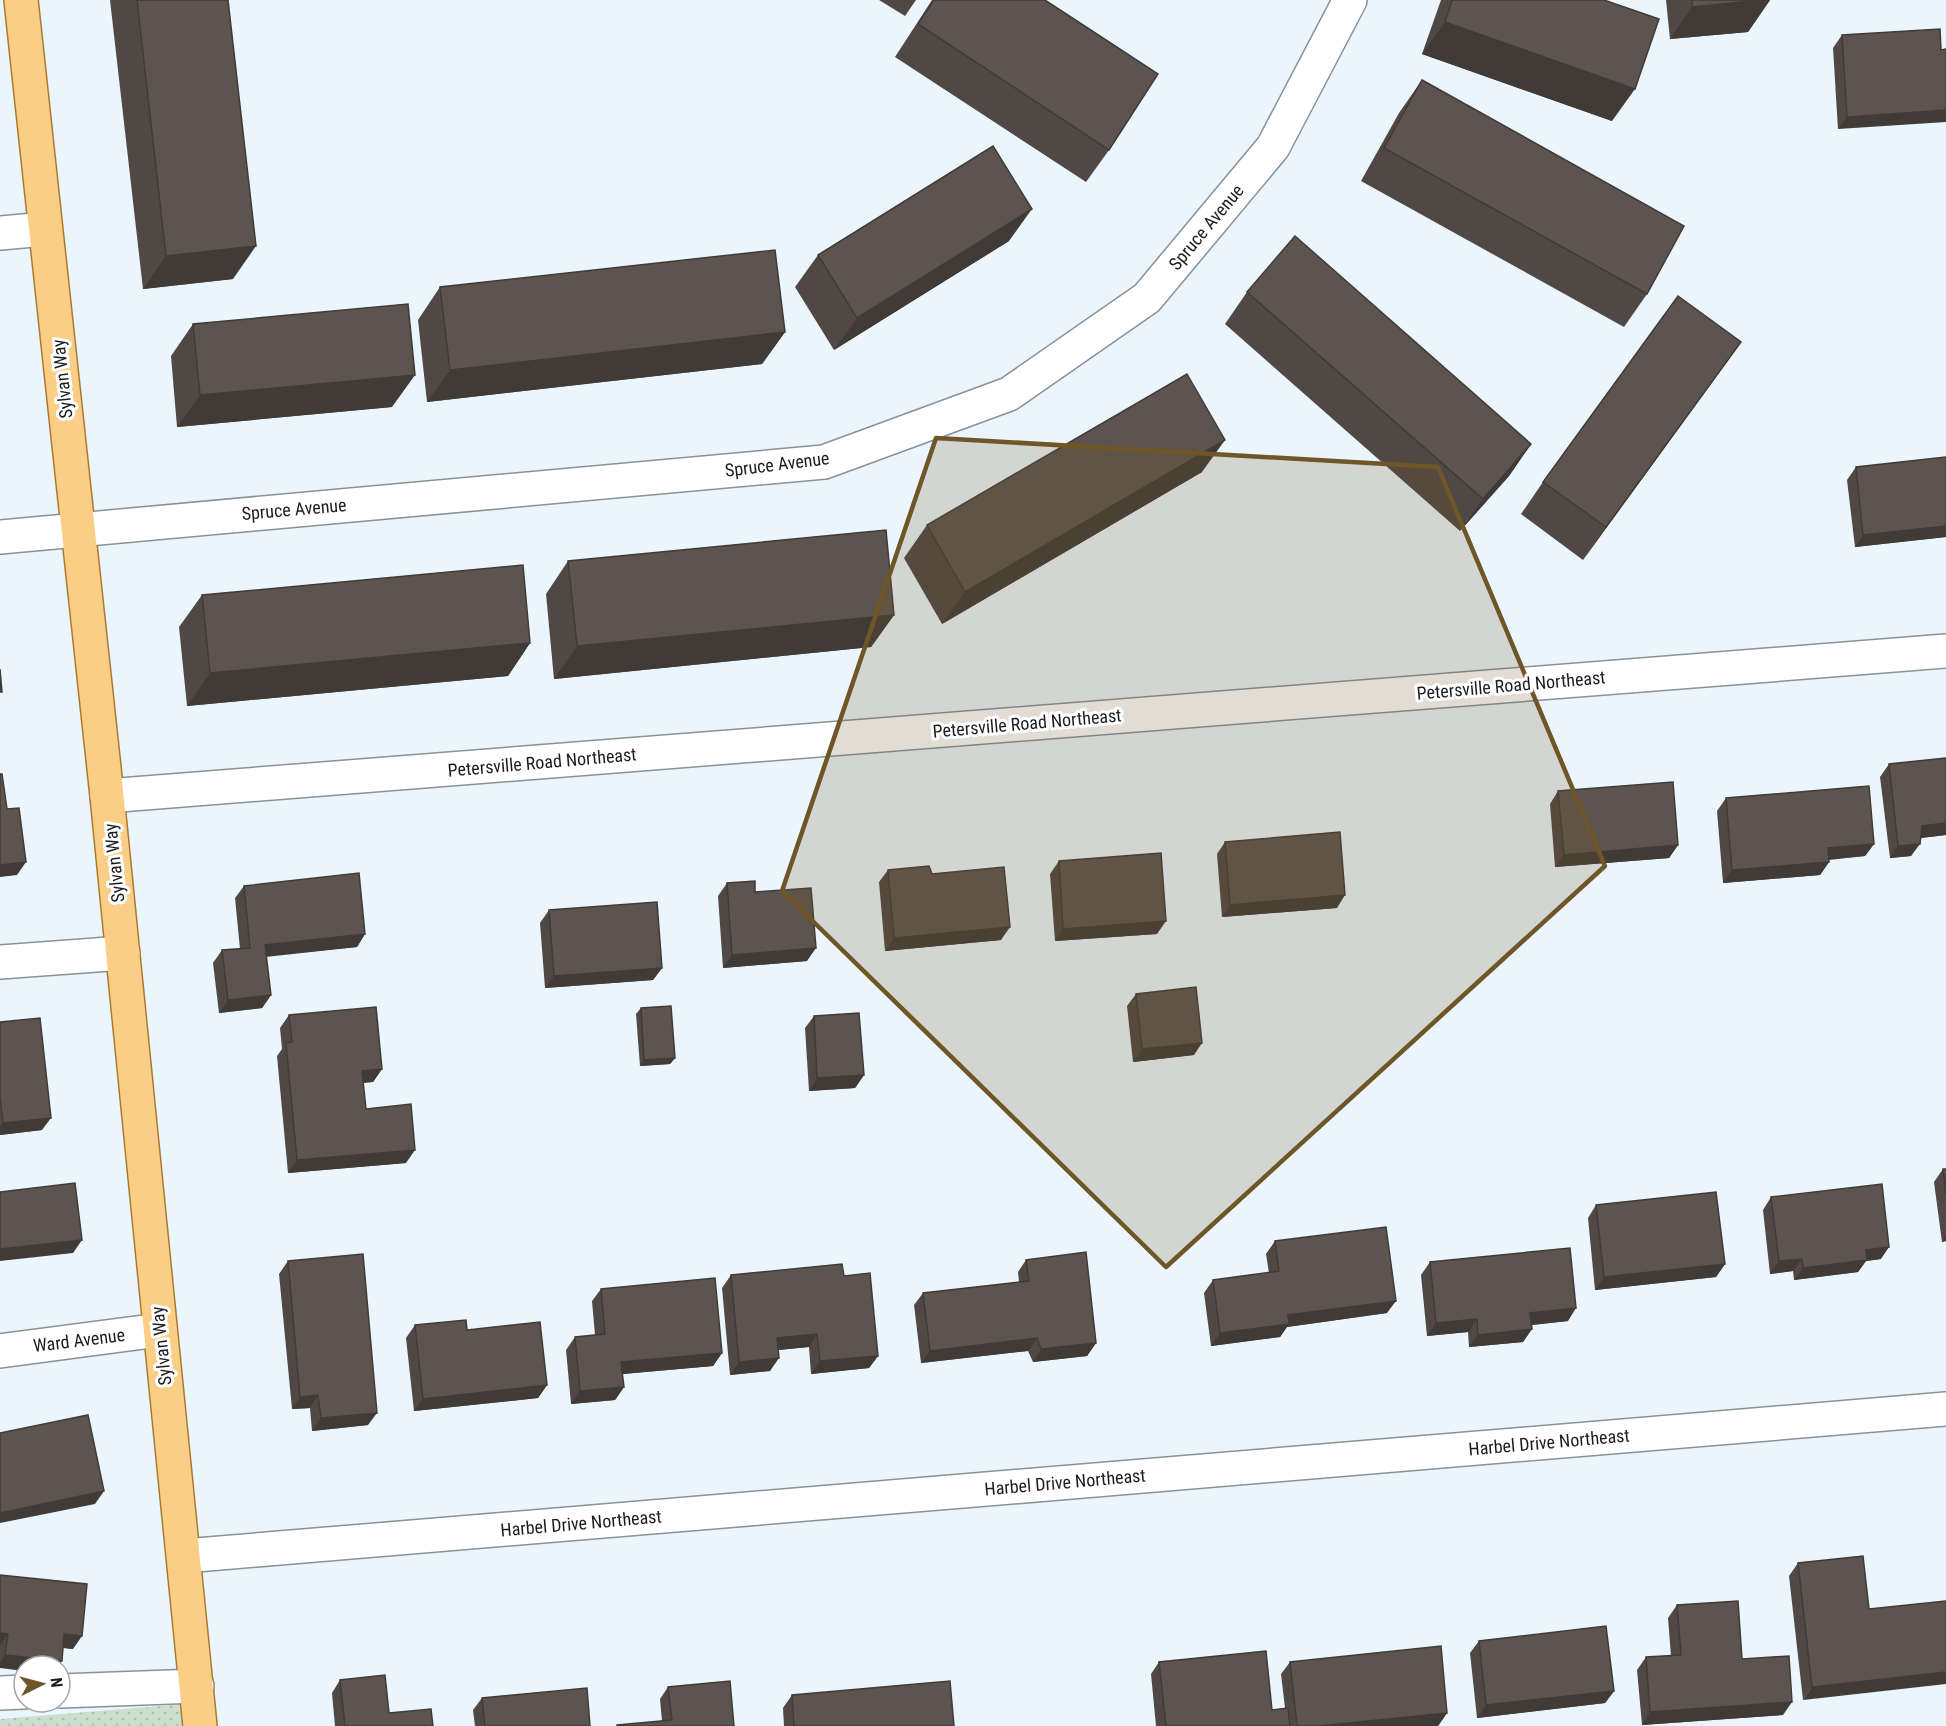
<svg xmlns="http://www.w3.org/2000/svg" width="1946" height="1726" font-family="'Roboto Condensed',sans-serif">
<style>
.park{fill:url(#park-dots)}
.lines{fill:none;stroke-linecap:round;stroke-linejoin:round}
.minor-casing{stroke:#899199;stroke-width:36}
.major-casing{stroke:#aa7b2e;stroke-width:36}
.minor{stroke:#fff;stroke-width:33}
.major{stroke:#face86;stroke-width:33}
.wall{fill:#504844}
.shaded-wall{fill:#413b37}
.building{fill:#5d544f;stroke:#413b37;stroke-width:1.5}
.marked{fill:#6e5627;fill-opacity:0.2;stroke:#6e5627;stroke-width:4.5;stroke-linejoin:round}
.labels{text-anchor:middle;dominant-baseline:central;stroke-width:6;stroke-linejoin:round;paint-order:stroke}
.street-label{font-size:18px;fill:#1a1d20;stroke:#fff}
</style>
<defs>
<pattern id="park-dots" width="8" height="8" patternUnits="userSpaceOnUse" patternTransform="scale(1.5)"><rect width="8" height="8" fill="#cbdfcc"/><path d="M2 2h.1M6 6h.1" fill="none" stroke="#aebfaf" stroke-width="1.8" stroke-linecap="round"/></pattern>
</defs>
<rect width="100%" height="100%" fill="#ebf5fd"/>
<path class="park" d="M198,1703L200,1726H0V1719Z"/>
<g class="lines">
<defs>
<g id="minor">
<path d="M0,233L45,229"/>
<path d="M0,537L824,462L1009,394L1147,298L1273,147L1350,0"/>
<path d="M107,796L1946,651"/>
<path d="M0,962L123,953"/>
<path d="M0,1351L159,1330"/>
<path d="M184,1556L1946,1409"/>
<path d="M60,1691L197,1686"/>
<path d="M0,1693L24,1692"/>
</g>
<path id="major" d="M21,0L107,796L200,1726"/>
</defs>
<use href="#minor" class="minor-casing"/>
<use href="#major" class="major-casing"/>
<use href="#minor" class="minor"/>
<use href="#major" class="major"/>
</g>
<g class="wall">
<path d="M110,0H228L233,279L143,289Z"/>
<path d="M879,0H916L905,16Z"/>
<path d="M932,0H1045L1109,150L1086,182L895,57Z"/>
<path d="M1441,0H1604L1612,121L1422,54Z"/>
<path d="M1666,0H1770L1748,32L1670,39Z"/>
<path d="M1842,35L1941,50L1838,129L1833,48Z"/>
<path d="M1422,80L1647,294L1624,327L1361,181L1399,113Z"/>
<path d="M1009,241L834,350L795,287L818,255Z"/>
<path d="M440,287L785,332L762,364L427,402L418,320Z"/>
<path d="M1247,292L1531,444L1509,476L1460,531L1225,324Z"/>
<path d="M193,324L392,407L177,427L171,356Z"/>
<path d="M1741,342L1583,560L1521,514L1543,482Z"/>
<path d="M1946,457V537L1855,547L1847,480L1856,467Z"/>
<path d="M1202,472L942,624L904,558L927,525Z"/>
<path d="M568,561L894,615L871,647L554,679L546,594Z"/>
<path d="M202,595L530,643L508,676L187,706L179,627Z"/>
<path d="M1946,758V835L1920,838L1911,856L1890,858L1880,777L1889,764Z"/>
<path d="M1558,791L1678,845L1669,858L1555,867L1550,804Z"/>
<path d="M1726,798L1874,844L1865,856L1829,860V862L1820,875L1723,883L1717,811Z"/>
<path d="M1225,842L1337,908L1222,917L1217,854Z"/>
<path d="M1059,861L1157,934L1055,941L1050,874Z"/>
<path d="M888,870L932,874L1001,940L885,951L879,882Z"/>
<path d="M727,883L755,892L807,961L723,968L718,896Z"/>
<path d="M244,886L365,934L357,947L266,956L271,995L262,1008L219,1013L213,963L222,950L240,949L235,898Z"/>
<path d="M549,910L662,968L653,980L545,988L540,923Z"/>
<path d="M1136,994L1194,1055L1133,1062L1127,1006Z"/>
<path d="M641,1008L675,1058L670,1064L640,1066L636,1014Z"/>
<path d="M289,1015L382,1069L373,1082L363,1083L366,1109L406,1163L288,1173L277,1056L282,1049L280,1028Z"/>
<path d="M814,1016L864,1075L855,1088L809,1091L805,1028Z"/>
<path d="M0,1022L42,1130L0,1135Z"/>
<path d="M1943,1169H1946V1241L1942,1242L1934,1182Z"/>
<path d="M1771,1197L1881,1259L1866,1261L1858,1272L1794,1280L1793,1271L1770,1274L1763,1210Z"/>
<path d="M1596,1205L1725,1264L1716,1277L1595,1290L1588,1218Z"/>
<path d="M1275,1241L1387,1313L1287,1327L1280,1337L1211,1346L1204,1293L1213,1280L1269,1273L1266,1254Z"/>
<path d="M1026,1260L1096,1343L1087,1356L1033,1362L1028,1351L921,1363L914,1305L923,1293L1019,1282L1018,1272Z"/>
<path d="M288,1261L368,1425L312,1431L310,1408L292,1409L279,1274Z"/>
<path d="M1430,1262L1568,1321L1532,1325V1329L1523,1342L1469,1347L1468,1332L1427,1336L1421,1275Z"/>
<path d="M731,1275L844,1276L878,1356L869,1368L811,1374L809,1347L778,1350L770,1371L730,1375L722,1288Z"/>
<path d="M601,1289L722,1353L713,1366L622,1374L624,1387L615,1400L571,1404L566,1350L575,1337L595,1335L592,1301Z"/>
<path d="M415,1325L467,1330L547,1385L538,1398L414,1411L406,1338Z"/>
<path d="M1798,1563L1869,1609L1803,1700L1789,1576Z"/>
<path d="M0,1575L73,1649L63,1648L62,1661L58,1666H24L0,1668Z"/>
<path d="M1677,1605L1742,1659L1783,1715L1642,1725L1637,1670L1646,1657L1671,1656L1668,1618Z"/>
<path d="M1479,1641L1614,1691L1605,1703L1477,1718L1470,1653Z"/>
<path d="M1159,1662L1272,1710L1285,1708L1281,1674L1290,1662L1447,1713L1438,1726H1156L1151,1674Z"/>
<path d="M340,1680L389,1713L433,1726H335L332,1693Z"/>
<path d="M668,1687L734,1726H617V1725L662,1721L660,1699Z"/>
<path d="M792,1695L954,1726H784L783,1708Z"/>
<path d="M482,1698L590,1726H475L473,1710Z"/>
</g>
<g class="shaded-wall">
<path d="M1762,0H1770L1748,32L1670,39L1692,7Z"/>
<path d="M1445,22L1635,89L1612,121L1422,54Z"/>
<path d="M1946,110V122L1838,129L1847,117Z"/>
<path d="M1032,209L1009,241L834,350L857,318Z"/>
<path d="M256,246L233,279L143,289L166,256Z"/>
<path d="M785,332L762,364L427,402L450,370Z"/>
<path d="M1741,342L1718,374L1583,560L1606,527Z"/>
<path d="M415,375L392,407L177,427L200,395Z"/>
<path d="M1225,440L1202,472L942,624L965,592Z"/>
<path d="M1531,444L1509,476L1460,531L1483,499Z"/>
<path d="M1946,526V537L1855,547L1863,535Z"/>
<path d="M894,615L871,647L554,679L577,646Z"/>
<path d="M530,643L508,676L187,706L210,673Z"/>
<path d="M1946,823V835L1913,839L1922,826Z"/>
<path d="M1874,844L1865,856L1819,860L1828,848Z"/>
<path d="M1920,844L1911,856L1890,858L1898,846Z"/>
<path d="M1678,845L1669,858L1555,867L1564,855Z"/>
<path d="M26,862L17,875L0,877V865Z"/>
<path d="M1829,862L1820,875L1723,883L1732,870Z"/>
<path d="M1345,895L1337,908L1222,917L1230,905Z"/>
<path d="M1166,921L1157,934L1055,941L1063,929Z"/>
<path d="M1010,927L1001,940L885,951L894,938Z"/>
<path d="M365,934L357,947L256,958L265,945Z"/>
<path d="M816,948L807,961L723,968L732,955Z"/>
<path d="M662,968L653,980L545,988L554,976Z"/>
<path d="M271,995L262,1008L219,1013L228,1000Z"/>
<path d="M1202,1043L1194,1055L1133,1062L1142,1049Z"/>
<path d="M675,1058L670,1064L640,1066L644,1060Z"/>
<path d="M382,1069L373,1082L353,1083L362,1071Z"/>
<path d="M864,1075L855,1088L809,1091L817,1078Z"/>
<path d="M51,1118L42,1130L0,1135V1127L3,1123Z"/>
<path d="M415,1150L406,1163L288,1173L297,1160Z"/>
<path d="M1946,1236V1241L1942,1242Z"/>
<path d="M82,1240L73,1253L0,1261V1249Z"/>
<path d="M1889,1247L1881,1259L1866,1261L1858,1272L1794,1280L1803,1268L1866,1250Z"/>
<path d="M1802,1259L1793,1271L1770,1274L1779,1261Z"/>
<path d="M1725,1264L1716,1277L1595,1290L1604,1277Z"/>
<path d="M1396,1301L1387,1313L1287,1327L1280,1337L1211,1346L1220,1333L1288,1315Z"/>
<path d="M1576,1308L1568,1321L1522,1326L1530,1313Z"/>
<path d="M1477,1319L1468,1332L1427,1336L1436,1323Z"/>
<path d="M1532,1329L1523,1342L1469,1347L1478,1335Z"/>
<path d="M817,1334L809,1347L768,1351L777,1338Z"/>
<path d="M1037,1338L1028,1351L921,1363L930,1351Z"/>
<path d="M1096,1343L1087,1356L1033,1362L1041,1349Z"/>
<path d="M722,1353L713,1366L612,1375L621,1362Z"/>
<path d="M878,1356L869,1368L811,1374L820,1361Z"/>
<path d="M779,1358L770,1371L730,1375L739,1362Z"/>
<path d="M547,1385L538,1398L414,1411L423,1399Z"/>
<path d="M624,1387L615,1400L571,1404L580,1391Z"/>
<path d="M318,1395L310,1408L292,1409L300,1397Z"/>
<path d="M377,1413L368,1425L312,1431L321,1418Z"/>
<path d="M104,1491L95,1504L0,1523V1513Z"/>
<path d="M0,1633L8,1634L0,1645Z"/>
<path d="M64,1634L82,1636L73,1649L56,1647Z"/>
<path d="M5,1655L62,1661L58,1666H24V1671L0,1668V1663Z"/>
<path d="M1946,1672V1684L1803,1700L1812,1687Z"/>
<path d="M1614,1691L1605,1703L1477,1718L1486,1705Z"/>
<path d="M1792,1702L1783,1715L1642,1725L1650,1712Z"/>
<path d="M1447,1713L1438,1726H1319Z"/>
</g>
<g class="building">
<path d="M137,0H228L256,246L166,256Z"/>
<path d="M934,0H1045L1158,74L1109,150L918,24Z"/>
<path d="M1452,0H1604L1659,19L1635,89L1445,22Z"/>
<path d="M1692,0H1762L1692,7Z"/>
<path d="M1940,29L1941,50L1946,49V110L1847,117L1842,35Z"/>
<path d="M1422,80L1684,226L1647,294L1384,148Z"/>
<path d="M993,146L1032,209L857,318L818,255Z"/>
<path d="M1295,236L1531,444L1483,499L1247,292Z"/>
<path d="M775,250L785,332L450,370L440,287Z"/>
<path d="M1678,296L1741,342L1606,527L1543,482Z"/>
<path d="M408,304L415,375L200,395L193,324Z"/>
<path d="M1187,374L1225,440L965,592L927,525Z"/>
<path d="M1946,457V526L1863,535L1856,467Z"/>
<path d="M886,530L894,615L577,646L568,561Z"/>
<path d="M523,565L530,643L210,673L202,595Z"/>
<path d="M0,669L2,692H0Z"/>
<path d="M1946,758V823L1922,826L1920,844L1898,846L1889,764Z"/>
<path d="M0,774H2L7,809L19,808L26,862L0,865Z"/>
<path d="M1673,782L1678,845L1564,855L1558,791Z"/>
<path d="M1869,786L1874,844L1828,848L1829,862L1732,870L1726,798Z"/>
<path d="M1340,832L1345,895L1230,905L1225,842Z"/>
<path d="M1161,853L1166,921L1063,929L1059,861Z"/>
<path d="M929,866L932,874L1004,867L1010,927L894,938L888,870Z"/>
<path d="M359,873L365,934L265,945L271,995L228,1000L222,950L250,948L244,886Z"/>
<path d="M755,881V892L811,888L816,948L732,955L727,883Z"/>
<path d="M657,902L662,968L554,976L549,910Z"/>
<path d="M1196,987L1202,1043L1142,1049L1136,994Z"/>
<path d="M671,1006L675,1058L644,1060L641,1008Z"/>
<path d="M376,1007L382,1069L362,1071L366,1109L411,1104L415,1150L297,1160L286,1043L292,1042L289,1015Z"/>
<path d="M859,1013L864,1075L817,1078L814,1016Z"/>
<path d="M40,1018L51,1118L3,1123L0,1097V1022Z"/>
<path d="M1943,1169H1946V1194Z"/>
<path d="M75,1183L82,1240L0,1249V1192Z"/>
<path d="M1882,1184L1889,1247L1866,1250L1867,1260L1803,1268L1802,1259L1779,1261L1771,1197Z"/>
<path d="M1716,1192L1725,1264L1604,1277L1596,1205Z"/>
<path d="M1386,1227L1396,1301L1288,1315L1289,1324L1220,1333L1213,1280L1279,1271L1275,1241Z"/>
<path d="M1570,1248L1576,1308L1530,1313L1532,1329L1478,1335L1477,1319L1436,1323L1430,1262Z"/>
<path d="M1086,1252L1096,1343L1041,1349L1037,1338L930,1351L923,1293L1029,1281L1026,1260Z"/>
<path d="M363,1254L377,1413L321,1418L318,1395L300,1397L288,1261Z"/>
<path d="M842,1264L844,1276L870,1273L878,1356L820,1361L817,1334L777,1338L779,1358L739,1362L731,1275Z"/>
<path d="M715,1278L722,1353L621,1362L624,1387L580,1391L575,1337L605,1334L601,1289Z"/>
<path d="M466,1320L467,1330L540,1322L547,1385L423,1399L415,1325Z"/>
<path d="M88,1415L104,1491L0,1513V1433Z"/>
<path d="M1863,1556L1869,1609L1946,1601V1672L1812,1687L1798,1563Z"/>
<path d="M0,1575L87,1584L82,1636L64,1634L62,1661L5,1655L8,1634L0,1633Z"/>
<path d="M1738,1601L1742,1659L1789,1656L1792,1702L1650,1712L1646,1657L1681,1655L1677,1605Z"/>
<path d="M1606,1626L1614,1691L1486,1705L1479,1641Z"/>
<path d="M1441,1646L1447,1713L1319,1726H1297L1290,1662Z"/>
<path d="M1266,1651L1272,1710L1288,1708L1290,1726H1166L1159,1662Z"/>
<path d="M385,1675L389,1713L431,1709L433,1726H345L340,1680Z"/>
<path d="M730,1681L734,1726H617V1725L672,1720L668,1687Z"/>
<path d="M950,1681L954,1726H794L792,1695Z"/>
<path d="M587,1688L590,1726H485L482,1698Z"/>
</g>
<path class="marked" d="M936,438L1438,467L1605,866L1166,1267L782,891Z"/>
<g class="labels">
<g class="street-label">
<text transform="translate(1206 227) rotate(-50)">Spruce Avenue</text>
<text transform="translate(62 379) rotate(-96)">Sylvan Way</text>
<text transform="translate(777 464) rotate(-7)">Spruce Avenue</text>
<text transform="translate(294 509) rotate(-5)">Spruce Avenue</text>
<text transform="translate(1511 685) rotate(-5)">Petersville Road Northeast</text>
<text transform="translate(1027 723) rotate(-5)">Petersville Road Northeast</text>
<text transform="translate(542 762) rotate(-5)">Petersville Road Northeast</text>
<text transform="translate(114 863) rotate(-96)">Sylvan Way</text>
<text transform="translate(79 1340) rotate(-7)">Ward Avenue</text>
<text transform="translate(161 1346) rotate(-96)">Sylvan Way</text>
<text transform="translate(1549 1442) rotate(-5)">Harbel Drive Northeast</text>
<text transform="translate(1065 1482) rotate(-5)">Harbel Drive Northeast</text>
<text transform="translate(581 1523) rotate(-5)">Harbel Drive Northeast</text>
</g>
</g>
<g transform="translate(42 1684) rotate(84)"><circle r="28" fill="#ffffff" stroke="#a3a5a6" stroke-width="1.5"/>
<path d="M0-4.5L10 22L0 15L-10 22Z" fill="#6e5627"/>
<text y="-9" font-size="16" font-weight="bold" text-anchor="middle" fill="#1a1d20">N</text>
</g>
</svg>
